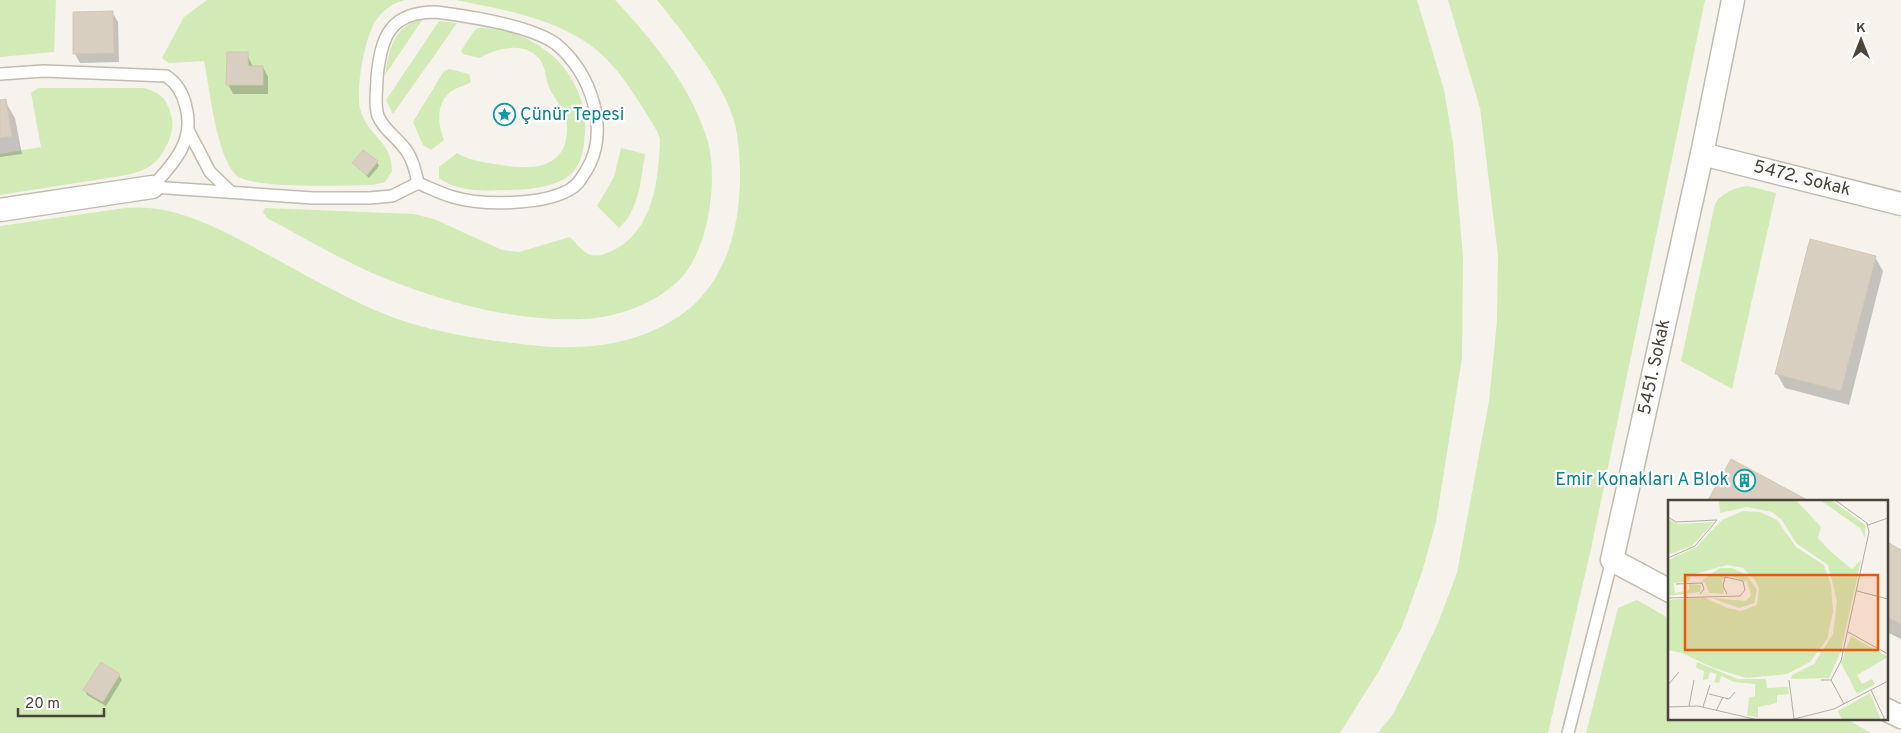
<svg xmlns="http://www.w3.org/2000/svg" width="1901" height="733" font-family="Overpass,sans-serif">
<style>
.green{fill:#d2eab5}
.shadow{fill:#0003}
.building{fill:#d8cfc1;stroke:#d3c7b4}
.lines{fill:none;stroke-linecap:round;stroke-linejoin:round}
.lane-casing{stroke:#c2bbae;stroke-width:14}
.street-casing{stroke:#c2bbae;stroke-width:25}
.lane{stroke:#fff;stroke-width:11}
.street{stroke:#fff;stroke-width:22}
.labels{text-anchor:middle;dominant-baseline:central;stroke-width:4.5;stroke-linejoin:round;paint-order:stroke}
.culture-label{font-size:18px;fill:#0d838f;stroke:#fff;text-anchor:start}
.street-label{font-size:18px;fill:#4b4439;stroke:#fff}
.inset-road{fill:none;stroke:#b2ada4;stroke-width:1}
.view{fill:#e8590c;fill-opacity:0.15;stroke:#e8590c;stroke-width:2.5}
.inset-edge{fill:none;stroke:#4b4439;stroke-width:2.5}
</style>
<rect width="100%" height="100%" fill="#f6f3ec"/>
<g class="green">
<path d="M0,0H56L54,52L0,57Z"/>
<path d="M207,0H405C392,4 385,8 377,19C365,34 354,94 361,112C369,137 392,141 392,171L385,182L373,185C349,185 252,190 236,175C216,155 210,90 204,61L169,63L162,58L184,17Z"/>
<path d="M456,0H615C653,41 692,87 708,142C718,180 709,247 682,277C658,303 617,318 582,319C511,322 436,300 372,273C336,257 301,236 267,218L263,212L265,208L413,214L434,219L502,250L519,252L570,237C586,254 589,261 612,251C653,232 659,179 660,139L657,131C643,109 630,85 612,65C574,21 509,11 456,0Z"/>
<path d="M657,0H1417L1444,90L1453,143L1463,256L1462,358L1436,522L1422,572L1402,627L1380,669L1340,733H0V226L125,208C175,203 220,229 263,252C300,272 338,294 377,311C426,332 477,339 530,345C582,351 636,346 681,315C737,276 746,197 737,134C731,90 684,34 657,0Z"/>
<path d="M1448,0H1705L1591,549L1548,733H1378L1393,714L1413,676L1438,623L1457,573L1489,401L1497,321L1498,255L1480,108Z"/>
<path d="M423,19L385,75C390,48 393,26 423,19Z"/>
<path d="M439,21L457,23L393,114L386,100Z"/>
<path d="M478,28C537,28 588,73 585,132C584,145 583,161 573,172C557,189 523,190 501,190C481,191 456,191 439,178V167L457,153C472,162 490,163 508,166C531,169 561,168 566,139C567,132 568,124 565,117C562,107 555,99 550,90C546,81 546,70 541,61C526,40 497,48 479,58L463,54L461,51L474,31Z"/>
<path d="M449,69L469,74L471,82C465,86 457,87 452,91C435,103 438,124 444,140L431,150L423,145L413,122L444,71Z"/>
<path d="M38,88H144C162,93 168,100 172,119C175,135 162,160 147,168C132,176 111,177 95,180C63,185 32,190 0,195V154L41,147L31,93Z"/>
<path d="M621,148L645,154C641,179 639,210 619,228L597,206L614,177Z"/>
<path d="M1748,186L1776,193L1732,389L1681,361L1715,204C1721,193 1736,187 1748,186Z"/>
<path d="M1637,600L1670,619V719H1847L1871,733H1586L1618,608Z"/>
</g>
<g class="shadow">
<path d="M112,12L118,22L119,62L80,63L75,54Z"/>
<path d="M247,54L253,67H263L268,77V94H233L228,84Z"/>
<path d="M0,101H5L15,118L22,154L0,157Z"/>
<path d="M377,162L379,166L369,178L354,163Z"/>
<path d="M1875,257L1883,271L1849,405L1785,388L1777,374Z"/>
<path d="M1887,544L1901,551V639L1887,632Z"/>
<path d="M101,664L119,675L122,680L106,706L87,695L85,690Z"/>
</g>
<g class="building">
<path d="M113,11L114,53L73,54V12Z"/>
<path d="M227,52H248V66H263V85H226Z"/>
<path d="M6,99L12,136L0,138V100Z"/>
<path d="M363,150L378,161L367,175L352,163Z"/>
<path d="M1810,239L1876,256L1841,391L1775,374Z"/>
<path d="M1731,459L1811,502H1707Z"/>
<path d="M1887,542L1901,550V624L1887,617Z"/>
<path d="M101,662L120,674L103,702L83,690Z"/>
</g>
<g class="lines">
<defs>
<g id="lane">
<path d="M436,12C467,16 532,26 556,44C591,72 611,131 586,171C581,179 578,185 569,190C542,205 483,206 453,197C442,194 430,188 418,183C415,169 412,156 402,145C393,135 383,128 378,116C374,104 377,90 377,78C381,36 390,12 436,12Z"/>
<path d="M0,74L44,71L166,76C177,83 183,93 186,107C195,141 174,163 152,187"/>
<path d="M188,130L210,172L231,192"/>
<path d="M152,187L313,198H369L392,196L418,183"/>
<path d="M1568,733L1612,560"/>
</g>
<g id="street">
<path d="M1702,154L1901,204"/>
<path d="M0,210L152,187"/>
<path d="M1670,591L1612,560L1702,154L1733,0"/>
<path d="M1887,710L1901,717"/>
</g>
</defs>
<use href="#lane" class="lane-casing"/>
<use href="#street" class="street-casing"/>
<use href="#lane" class="lane"/>
<use href="#street" class="street"/>
</g>
<defs>
<symbol id="sight-ring" viewBox="-11 -11 22 22"><circle r="9.5" fill="#fff" stroke="#0f9aa8" stroke-width="1.5"/><path d="M0-6L1.8-2.2L6-1.7L2.9 1.2L3.7 5.4L0 3.3L-3.7 5.4L-2.9 1.2L-6-1.7L-1.8-2.2Z" fill="#0f9aa8"/></symbol>
<symbol id="building-ring" viewBox="-11 -11 22 22"><circle r="9.5" fill="#fff" stroke="#0f9aa8" stroke-width="1.5"/><path d="M-4-6H4V6H1V3H-1V6H-4ZM-2.5-4.3h1.7v1.8h-1.7ZM.8-4.3h1.7v1.8H.8ZM-2.5-1h1.7V.8h-1.7ZM.8-1h1.7V.8H.8Z" fill="#0f9aa8"/></symbol>
</defs>
<g fill-rule="evenodd">
<use href="#sight-ring" x="492" y="102" width="25" height="25"/>
<use href="#building-ring" x="1732" y="468" width="25" height="25"/>
</g>
<g class="labels">
<g class="culture-label">
<text x="520" y="115">Çünür Tepesi</text>
<text x="1729" y="480" text-anchor="end">Emir Konakları A Blok</text>
</g>
<g class="street-label">
<text transform="translate(1802 179) rotate(14)">5472. Sokak</text>
<text transform="translate(1655 367) rotate(-78)">5451. Sokak</text>
</g>
</g>
<g transform="translate(1668 500)">
<rect width="220" height="220" fill="#f6f3ec"/>
<path d="M51,0H128L153,27L150,38L163,52L184,69L193,60L173,151L161,178L123,179L124,175L146,164L165,134L169,101L160,65L128,43L114,20L104,12L79,7L52,13ZM152,0H163L197,25V38L192,28ZM75,11L92,12L109,20L128,47L156,65L163,85L165,112L159,139L142,162L119,174L78,178L46,168L14,153L0,150V100L35,97L59,108L73,111L89,105L91,88L87,80L75,68L59,65L23,75L22,81L6,83L7,93L21,90V84L33,85L32,92L0,96V60L28,47L54,20ZM0,19L10,24L46,22L24,46L0,55ZM52,68H64L79,75L89,90L86,103L71,108L44,98L78,101L83,95L79,82L61,75L54,80L56,94L41,93L37,82L33,81ZM183,136L220,157L189,175L194,184L204,179L207,184L189,194L173,163ZM29,162L70,179H98L99,188L120,187L121,194L109,195V203L90,207V217L79,216L81,198L87,196V184L66,182L53,176L51,183L46,182L49,174L42,172L40,179L35,180L36,171L28,168ZM202,193L213,220H174L170,211Z" fill="#d2eab5"/>
<path class="inset-road" d="M0,17L8,22L49,20L27,46L0,58M200,25L220,18M8,84L34,83L36,89L32,94M189,91L220,99M0,98L72,96L77,90L75,81L57,77L55,86L59,94M180,132L220,154M121,180L126,219M153,180H163L173,161L201,32L199,23L167,0M163,180L176,204M0,185L11,172M203,190L217,220M41,194L61,199L67,192M21,206L26,180M0,207L30,206L90,220M35,207L42,185M48,211L55,197M122,220L166,209L220,181"/>
<path class="view" d="M17,75H210V150H17Z"/>
<rect width="220" height="220" class="inset-edge"/>
</g>
<g transform="translate(1861 40)" stroke="#ffffff" stroke-width="4" paint-order="stroke">
<path d="M0-4L9 19L0 12L-9 19Z" fill="#4b4439"/>
<text y="-8" font-size="14" font-weight="bold" text-anchor="middle" fill="#4b4439">K</text>
</g>
<path d="M18 708v8h86v-8" fill="none" stroke="#4b4439" stroke-width="2.5"/>
<text x="25" y="708" font-size="15" fill="#4b4439" stroke="#ffffff" stroke-width="4" paint-order="stroke">20 m</text>
</svg>
